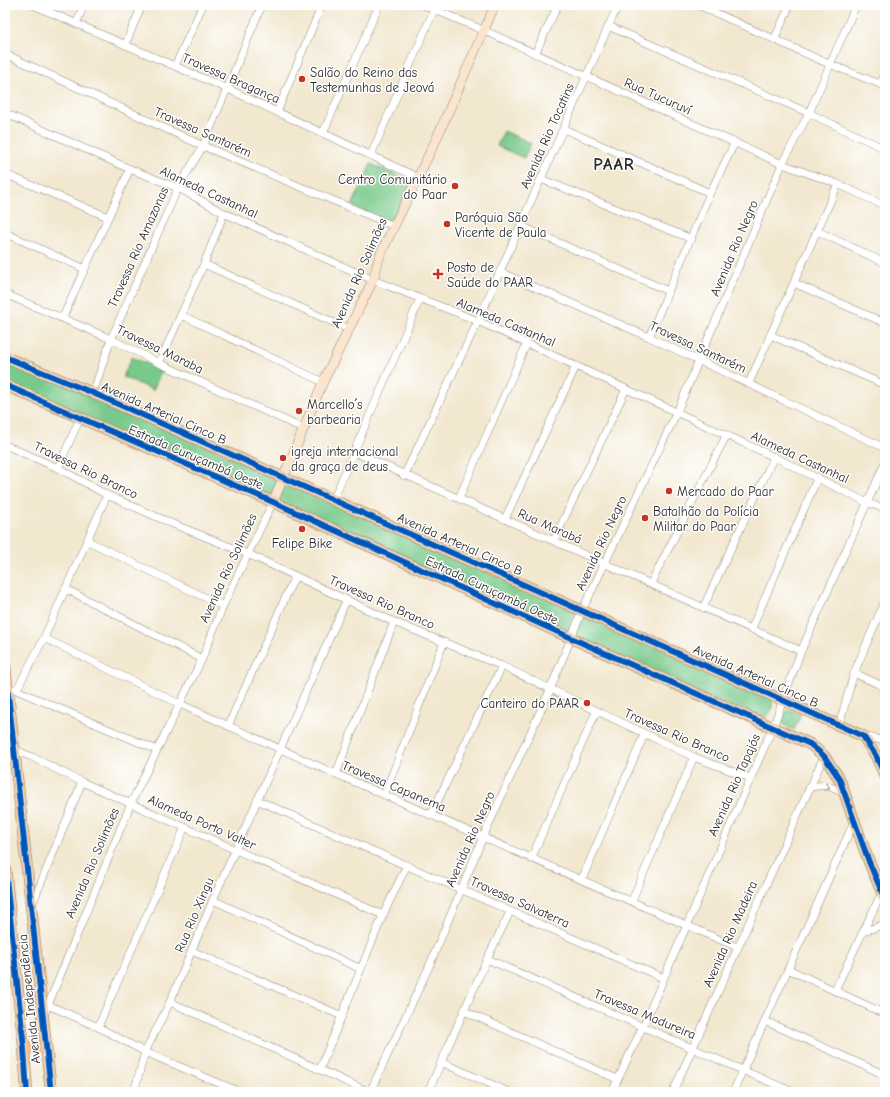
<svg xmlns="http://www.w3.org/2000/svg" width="890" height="1097" font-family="'Comic Neue',sans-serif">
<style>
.green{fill:#78c98a;stroke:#527a5a}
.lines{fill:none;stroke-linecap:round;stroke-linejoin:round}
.minor-casing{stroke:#8e897d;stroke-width:8}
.secondary-casing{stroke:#8e897d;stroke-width:10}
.primary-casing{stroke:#8e897d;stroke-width:12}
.minor{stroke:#fff;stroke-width:7}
.secondary{stroke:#fbe5cf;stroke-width:9}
.primary{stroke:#f6be86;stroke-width:11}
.cycleway-casing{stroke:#fff;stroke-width:8}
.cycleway{stroke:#0057b8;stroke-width:6}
.oneway{stroke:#a0a0a0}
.poi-dot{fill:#c8321e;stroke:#fff;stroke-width:1.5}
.labels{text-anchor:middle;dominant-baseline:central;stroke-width:3;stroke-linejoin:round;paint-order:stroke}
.poi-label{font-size:13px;fill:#2b2b2b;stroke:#fff;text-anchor:start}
.street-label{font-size:13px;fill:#2b2b2b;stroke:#fff}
.district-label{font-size:17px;font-weight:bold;letter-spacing:1px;fill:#2b2b2b;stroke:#fff}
</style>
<rect width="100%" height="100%" fill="#fff"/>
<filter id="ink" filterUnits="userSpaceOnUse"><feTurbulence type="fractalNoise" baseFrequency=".025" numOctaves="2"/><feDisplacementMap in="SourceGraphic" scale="8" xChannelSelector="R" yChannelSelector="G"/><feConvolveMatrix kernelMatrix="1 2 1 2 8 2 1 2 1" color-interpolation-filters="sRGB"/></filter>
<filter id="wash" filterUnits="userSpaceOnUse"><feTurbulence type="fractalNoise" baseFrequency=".012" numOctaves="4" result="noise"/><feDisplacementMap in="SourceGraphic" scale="16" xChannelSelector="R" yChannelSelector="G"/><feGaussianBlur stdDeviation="0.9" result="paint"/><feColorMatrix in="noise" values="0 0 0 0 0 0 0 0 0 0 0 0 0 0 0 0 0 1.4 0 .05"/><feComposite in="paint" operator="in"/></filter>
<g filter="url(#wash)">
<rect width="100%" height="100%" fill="#f2e7cf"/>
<g class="green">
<path d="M504,131L531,143L524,158L497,146Z"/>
<path d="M371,164L410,181L392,224L352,206Z"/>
<path d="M5,357L771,696C775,709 771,716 758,720L5,384Z"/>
<path d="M132,357L162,370L153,390L123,377Z"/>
<path d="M791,710L801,714L794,730L784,725L782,721L786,711Z"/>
</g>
</g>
<g filter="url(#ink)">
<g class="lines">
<defs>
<g id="minor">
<path d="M33,5L228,89L417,177"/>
<path d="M423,5L483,30L782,164L838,184L885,206"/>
<path d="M698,5L829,64L885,86"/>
<path d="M76,24L84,5"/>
<path d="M608,26L809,113L885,149"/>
<path d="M775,38L790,5"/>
<path d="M125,45L142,5"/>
<path d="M5,54L203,146L394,226"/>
<path d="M535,54L558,5"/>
<path d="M175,66L203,5"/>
<path d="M880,84L885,74"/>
<path d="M277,112L322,5"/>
<path d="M5,113L130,169L178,188L224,213L373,280L478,321L774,457L868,503L885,509"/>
<path d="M564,129L710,193"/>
<path d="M323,133L379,5"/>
<path d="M371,155L434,10"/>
<path d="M5,174L108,217"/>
<path d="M541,179L692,239"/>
<path d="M521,226L668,291"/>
<path d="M817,231L885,263"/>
<path d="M5,233L85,269"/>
<path d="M204,264L348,329"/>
<path d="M500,272L649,337L885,448"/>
<path d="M794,283L885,323"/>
<path d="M5,294L111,339L159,363L304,429"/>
<path d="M181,315L323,382"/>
<path d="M63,317L130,169"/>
<path d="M770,335L885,385"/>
<path d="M649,337L710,193L735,142"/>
<path d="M159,363L204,264L224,213"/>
<path d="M749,383L838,184"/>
<path d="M93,393L111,339L178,188L203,146L262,5"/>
<path d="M5,445L58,468L107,495L173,524L248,554L394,622L502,666L694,757L750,778"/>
<path d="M354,452L801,651"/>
<path d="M58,468L80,418"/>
<path d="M404,476L478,321L618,5"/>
<path d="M459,498L527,343"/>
<path d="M333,500L420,299"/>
<path d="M505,519L576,366"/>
<path d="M554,540L626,389"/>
<path d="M88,541L223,606"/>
<path d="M651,583L726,436"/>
<path d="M66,589L202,659"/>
<path d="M703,608L774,457"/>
<path d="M751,630L818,477"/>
<path d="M44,638L180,704L336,774L737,947"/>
<path d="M854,673L885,687"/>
<path d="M14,689L157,750"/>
<path d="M17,689L44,638L107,495"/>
<path d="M839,725L854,673L885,601"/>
<path d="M228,726L295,576"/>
<path d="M863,736L877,739L885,742"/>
<path d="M13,749L32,757L82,782L383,915"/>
<path d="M336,774L394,622"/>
<path d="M810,787L826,785L844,793"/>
<path d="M384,795L444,642"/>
<path d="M257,800L663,978"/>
<path d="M431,815L502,666"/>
<path d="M531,859L596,712"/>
<path d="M582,879L644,735"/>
<path d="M213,900L361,969"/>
<path d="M632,900L694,757"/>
<path d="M32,905L82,782"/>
<path d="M865,931L885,924"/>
<path d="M192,951L342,1016"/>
<path d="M487,959L793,1092"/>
<path d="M788,969L885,1014"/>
<path d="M835,990L882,892"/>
<path d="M170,1002L369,1092"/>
<path d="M48,1005L98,1027L145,1052L240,1092"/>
<path d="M464,1011L617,1079"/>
<path d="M44,1015L131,803L202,659L223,606L273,502"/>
<path d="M765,1021L885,1075"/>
<path d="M98,1027L185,827"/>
<path d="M441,1062L509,1092"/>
<path d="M320,1069L383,915L407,865"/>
<path d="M134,1092L145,1052L170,1002L213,900L346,601"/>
<path d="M370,1092L428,969L483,837L550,690L582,611L677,412L782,164L809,113L856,5"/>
<path d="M428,1092L487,959L510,912"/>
<path d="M612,1092L643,1026L773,727L801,651L885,463"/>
<path d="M673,1092L824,756"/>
<path d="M733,1092L854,822"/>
</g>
<path id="secondary" d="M273,502L323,382L373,280L380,255L435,142L495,5"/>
<g id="primary">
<path d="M5,357L93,393L863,736L876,756L885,776"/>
<path d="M5,385L273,502L571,638L810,744L824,756L839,778L869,862L885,899"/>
<path d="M5,665L51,1092"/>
<path d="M5,868L24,1048L27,1092"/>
<path d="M24,1048L45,1047"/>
</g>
</defs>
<use href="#minor" class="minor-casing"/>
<use href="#secondary" class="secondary-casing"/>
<use href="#primary" class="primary-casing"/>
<use href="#minor" class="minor"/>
<use href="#secondary" class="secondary"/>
<use href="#primary" class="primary"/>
<defs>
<g id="cycleway">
<path d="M5,357L93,393L863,736L876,756L885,776"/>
<path d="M5,385L273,502L571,638L810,744L824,756L839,778L869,862L885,899"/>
<path d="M5,665L51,1092"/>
<path d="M5,868L24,1048L27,1092"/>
</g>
</defs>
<use href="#cycleway" class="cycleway-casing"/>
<use href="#cycleway" class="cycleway"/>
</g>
<defs><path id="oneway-chevron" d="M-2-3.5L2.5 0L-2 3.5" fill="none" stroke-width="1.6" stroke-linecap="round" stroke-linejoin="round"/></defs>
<use class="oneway" href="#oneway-chevron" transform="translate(827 787) rotate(12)"/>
</g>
<g class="poi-dot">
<circle cx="302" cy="79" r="4"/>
<circle cx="455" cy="186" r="4"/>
<circle cx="447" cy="224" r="4"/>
<path d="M436 268h4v4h4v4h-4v4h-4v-4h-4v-4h4z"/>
<circle cx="299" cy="411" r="4"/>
<circle cx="283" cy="458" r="4"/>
<circle cx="669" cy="491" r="4"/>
<circle cx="645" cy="518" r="4"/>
<circle cx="302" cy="529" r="4"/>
<circle cx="587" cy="703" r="4"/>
</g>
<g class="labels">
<g class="poi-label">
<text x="310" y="72">Salão do Reino das<tspan x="310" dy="15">Testemunhas de Jeová</tspan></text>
<text x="447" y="179" text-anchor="end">Centro Comunitário<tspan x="447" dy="15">do Paar</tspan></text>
<text x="455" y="217">Paróquia São<tspan x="455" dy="15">Vicente de Paula</tspan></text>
<text x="447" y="267">Posto de<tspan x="447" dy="15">Saúde do PAAR</tspan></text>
<text x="307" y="404">Marcello´s<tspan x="307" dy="15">barbearia</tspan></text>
<text x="291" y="451">igreja internacional<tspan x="291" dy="15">da graça de deus</tspan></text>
<text x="677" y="491">Mercado do Paar</text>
<text x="653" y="511">Batalhão da Polícia<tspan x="653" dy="15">Militar do Paar</tspan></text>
<text x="302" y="543" text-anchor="middle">Felipe Bike</text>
<text x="579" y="703" text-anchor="end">Canteiro do PAAR</text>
</g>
<g class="street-label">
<text transform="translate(231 78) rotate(24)">Travessa Bragança</text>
<text transform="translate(658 96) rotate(24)">Rua Tucuruví</text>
<text transform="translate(203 132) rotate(24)">Travessa Santarém</text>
<text transform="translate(547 136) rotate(-66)">Avenida Rio Tocatins</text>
<text transform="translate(209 192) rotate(25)">Alameda Castanhal</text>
<text transform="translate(138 247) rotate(-66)">Travessa Rio Amazonas</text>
<text transform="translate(734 248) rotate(-67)">Avenida Rio Negro</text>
<text transform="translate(359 273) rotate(-66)">Avenida Rio Solimões</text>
<text transform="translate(506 322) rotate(23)">Alameda Castanhal</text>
<text transform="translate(698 347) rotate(25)">Travessa Santarém</text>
<text transform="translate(160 349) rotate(26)">Travessa Maraba</text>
<text transform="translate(164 413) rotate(24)">Avenida Arterial Cinco B</text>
<text transform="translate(196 457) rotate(23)">Estrada Curuçambá Oeste</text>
<text transform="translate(800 457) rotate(25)">Alameda Castanhal</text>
<text transform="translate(86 470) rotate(26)">Travessa Rio Branco</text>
<text transform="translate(550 526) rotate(24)">Rua Marabá</text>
<text transform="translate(601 543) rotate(-65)">Avenida Rio Negro</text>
<text transform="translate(460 544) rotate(24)">Avenida Arterial Cinco B</text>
<text transform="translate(228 568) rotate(-65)">Avenida Rio Solimões</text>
<text transform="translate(492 590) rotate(25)">Estrada Curuçambá Oeste</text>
<text transform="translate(382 602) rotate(24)">Travessa Rio Branco</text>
<text transform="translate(756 676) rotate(24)">Avenida Arterial Cinco B</text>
<text transform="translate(677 735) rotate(24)">Travessa Rio Branco</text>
<text transform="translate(734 785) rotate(-66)">Avenida Rio Tapajós</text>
<text transform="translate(394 786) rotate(23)">Travessa Capanema</text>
<text transform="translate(202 822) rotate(24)">Alameda Porto Valter</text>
<text transform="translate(470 839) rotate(-66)">Avenida Rio Negro</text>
<text transform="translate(92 863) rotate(-67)">Avenida Rio Solimões</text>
<text transform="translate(520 902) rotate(24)">Travessa Salvaterra</text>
<text transform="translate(194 915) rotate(-67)">Rua Rio Xingu</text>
<text transform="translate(730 934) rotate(-66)">Avenida Rio Madeira</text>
<text transform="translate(29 999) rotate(-96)">Avenida Independência</text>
<text transform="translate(645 1014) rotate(23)">Travessa Madureira</text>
</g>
<g class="district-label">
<text x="614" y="164">PAAR</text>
</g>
</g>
<rect width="890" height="1097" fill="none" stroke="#fff" stroke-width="20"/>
</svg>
